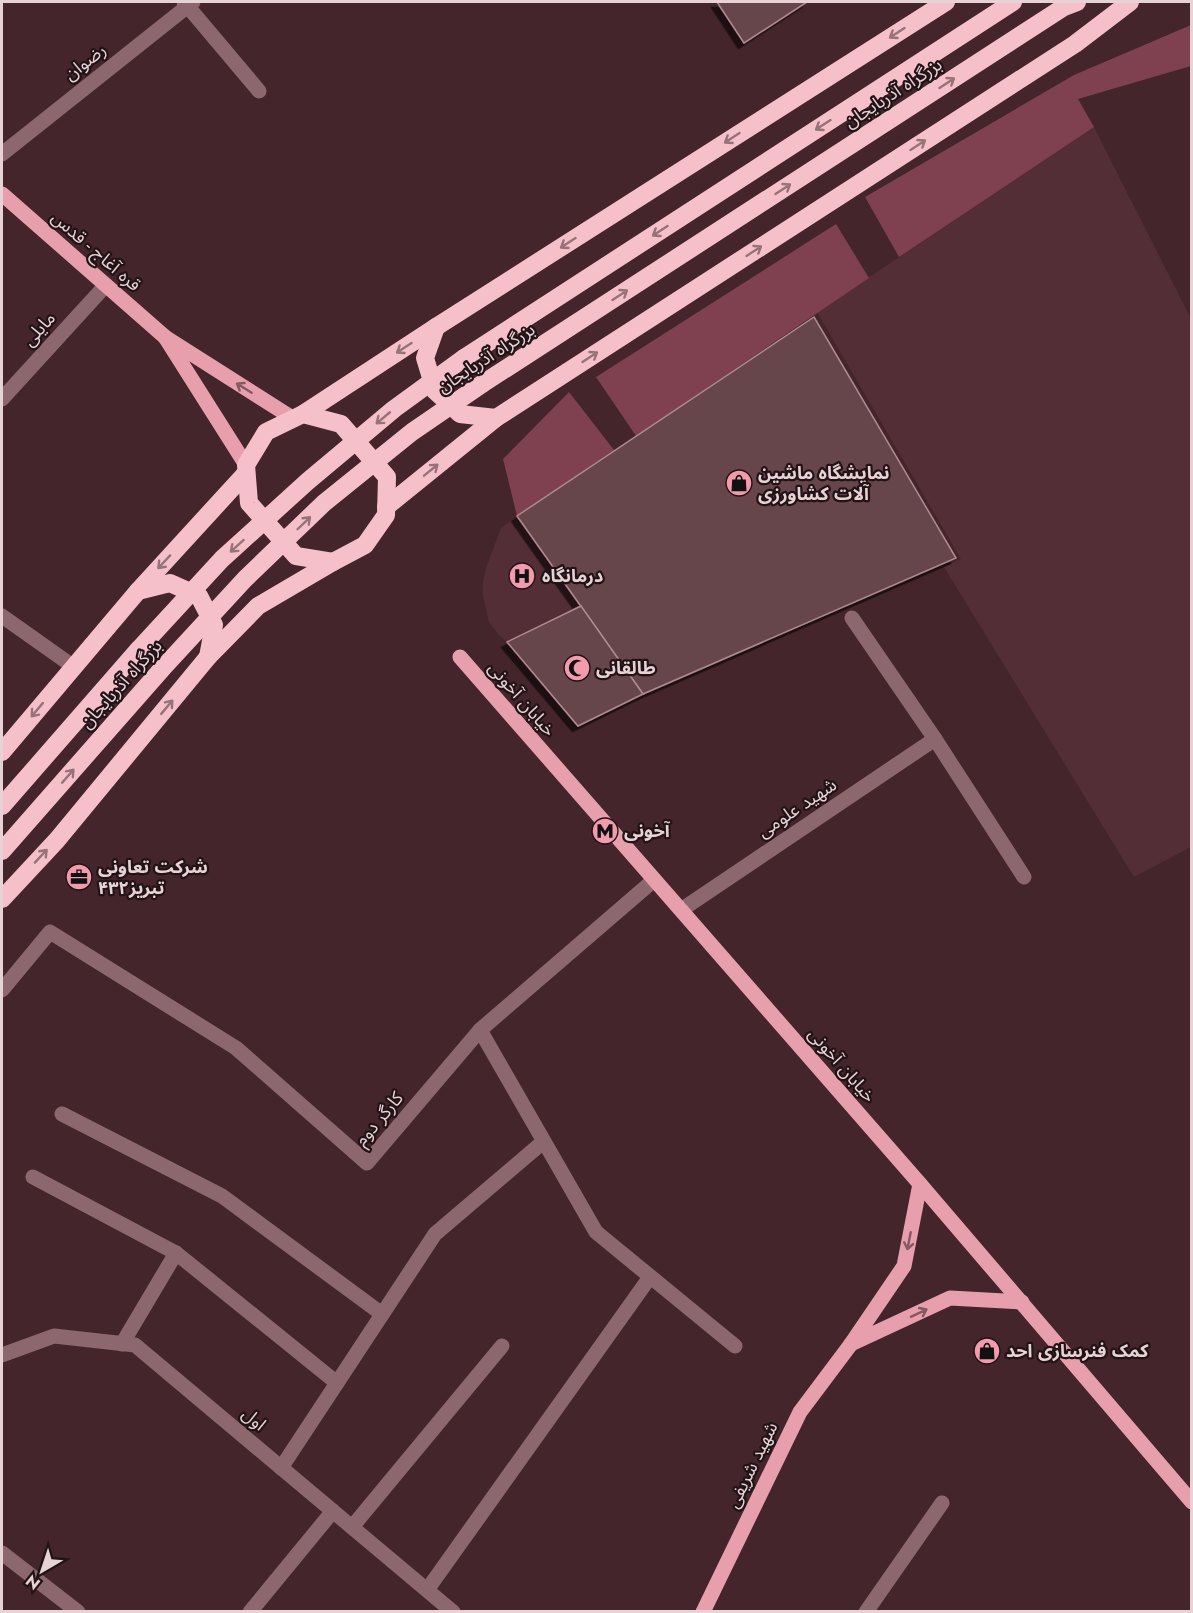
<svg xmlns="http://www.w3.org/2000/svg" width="1193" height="1613" font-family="Jost,'Noto Sans Arabic',sans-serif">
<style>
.built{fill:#542e36}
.green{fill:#7f404f}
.building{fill:#66444b;stroke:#b18a91;stroke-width:1.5;filter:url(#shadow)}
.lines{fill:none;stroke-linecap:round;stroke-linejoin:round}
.minor{stroke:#8c686e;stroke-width:15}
.major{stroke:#e89fad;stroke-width:15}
.highway{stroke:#f6c0ca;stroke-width:18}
.highway-bridge{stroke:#f6c0ca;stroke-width:18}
.oneway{stroke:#967279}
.oneway2{stroke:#845962}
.labels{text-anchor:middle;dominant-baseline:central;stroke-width:4.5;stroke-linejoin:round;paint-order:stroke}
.street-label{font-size:18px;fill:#e7d2d5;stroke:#211316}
.poi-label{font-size:18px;font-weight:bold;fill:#e7d2d5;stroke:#211316;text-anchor:start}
</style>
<defs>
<filter id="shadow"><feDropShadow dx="-5.5" dy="5.5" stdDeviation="0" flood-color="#0009"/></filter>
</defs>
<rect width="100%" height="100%" fill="#44252b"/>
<g class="built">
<path d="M1094,127L1191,319V847L1134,877L944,567L961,559L817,312Z"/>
<path d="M517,516L581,606L507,642L499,635L489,622L483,596V583L486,568L501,528Z"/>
</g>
<g class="green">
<path d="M1191,25V66L1078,99L1094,127L899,257L865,197L1074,75Z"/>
<path d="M836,224L869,278L636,436L596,377Z"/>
<path d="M569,392L614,450L517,516L503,459Z"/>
</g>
<g class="building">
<path d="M717,2H807L744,43Z"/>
<path d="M814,317L956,558L643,694L517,516Z"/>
<path d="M581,606L643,694L578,726L507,642Z"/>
</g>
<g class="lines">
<g class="minor">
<path d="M184,2L259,91"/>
<path d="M2,154L193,2"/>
<path d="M2,399L106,285"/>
<path d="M2,616L74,667"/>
<path d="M852,618L935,739L1024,877"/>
<path d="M681,910L935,739"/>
<path d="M2,990L50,932L236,1048L367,1163L480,1030L654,880"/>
<path d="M480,1030L596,1232L735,1346"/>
<path d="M62,1114L222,1196L382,1314"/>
<path d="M33,1177L176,1253L337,1383"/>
<path d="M122,1344L176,1253"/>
<path d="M2,1355L54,1336L135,1345L453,1612"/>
<path d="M281,1468L435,1234L543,1142"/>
<path d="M352,1527L502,1346"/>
<path d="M2,1553L78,1612"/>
<path d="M427,1590L650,1277"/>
<path d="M250,1612L333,1511"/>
<path d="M866,1612L942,1503"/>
</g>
<g class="major">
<path d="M2,194L165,337"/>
<path d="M246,465L165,337L294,419"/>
<path d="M460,657L920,1184L1192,1502"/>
<path d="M920,1184L904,1266L851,1344L950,1298L1022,1302"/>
<path d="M703,1612L800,1412L851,1344"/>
</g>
<g class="highway">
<path d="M436,327L425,358L435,391L460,414L496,418"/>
<path d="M464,358L1013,2"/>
<path d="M482,384L1064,7L1077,2"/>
<path d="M303,414L436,327L946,2"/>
<path d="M303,414L341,424L387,477L386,515L365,545L333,562L296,556L249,503L246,465L266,432Z"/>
<path d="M386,507L496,418L1075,44L1130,2"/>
<path d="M138,591L170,583L199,596L214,625L208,657"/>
<path d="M2,752L138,591L246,473"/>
<path d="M2,806L139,649"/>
<path d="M2,851L161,670"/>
<path d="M2,899L57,840L208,657L258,606L333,562"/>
</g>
<g class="highway-bridge">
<path d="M139,649L222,559L308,481L394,409L464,358"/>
<path d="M161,670L245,579L324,503L412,432L482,384"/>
</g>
</g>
<defs><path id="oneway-shaft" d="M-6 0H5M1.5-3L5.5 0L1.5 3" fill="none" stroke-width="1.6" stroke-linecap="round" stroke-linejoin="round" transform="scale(1.5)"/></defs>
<g class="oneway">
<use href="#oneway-shaft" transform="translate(897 33) rotate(147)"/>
<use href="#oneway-shaft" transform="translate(947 83) rotate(-33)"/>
<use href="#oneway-shaft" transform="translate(823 125) rotate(147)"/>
<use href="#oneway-shaft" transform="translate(732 138) rotate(147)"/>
<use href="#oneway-shaft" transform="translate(918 145) rotate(-33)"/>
<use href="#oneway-shaft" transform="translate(783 189) rotate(-33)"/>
<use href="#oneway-shaft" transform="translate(660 231) rotate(147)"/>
<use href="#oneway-shaft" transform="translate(568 243) rotate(147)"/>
<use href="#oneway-shaft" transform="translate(754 251) rotate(-33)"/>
<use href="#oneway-shaft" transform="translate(620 295) rotate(-33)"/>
<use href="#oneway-shaft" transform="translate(404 348) rotate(147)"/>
<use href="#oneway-shaft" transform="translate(590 357) rotate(-33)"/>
<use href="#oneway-shaft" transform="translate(383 418) rotate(140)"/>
<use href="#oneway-shaft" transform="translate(431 470) rotate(-39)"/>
<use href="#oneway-shaft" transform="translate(304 523) rotate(-44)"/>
<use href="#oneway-shaft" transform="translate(237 546) rotate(138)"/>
<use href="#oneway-shaft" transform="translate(164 562) rotate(133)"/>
<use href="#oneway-shaft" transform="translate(167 707) rotate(-50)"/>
<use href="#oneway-shaft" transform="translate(37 710) rotate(130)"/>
<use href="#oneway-shaft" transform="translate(68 776) rotate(-49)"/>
<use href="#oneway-shaft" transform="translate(41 856) rotate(-47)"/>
</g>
<g class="oneway2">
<use href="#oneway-shaft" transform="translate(244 388) rotate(-148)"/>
<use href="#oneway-shaft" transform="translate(909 1241) rotate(101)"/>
<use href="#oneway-shaft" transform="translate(919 1313) rotate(-25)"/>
</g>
<defs>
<symbol id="shop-disc" viewBox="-11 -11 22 22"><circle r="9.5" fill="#f39aac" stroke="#211316"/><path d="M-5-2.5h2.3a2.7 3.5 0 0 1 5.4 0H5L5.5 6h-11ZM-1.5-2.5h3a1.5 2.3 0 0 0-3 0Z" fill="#111"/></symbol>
<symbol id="hospital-disc" viewBox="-11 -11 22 22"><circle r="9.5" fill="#f39aac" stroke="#211316"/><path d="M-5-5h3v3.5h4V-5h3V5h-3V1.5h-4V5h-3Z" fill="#111"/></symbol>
<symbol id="mosque-disc" viewBox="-11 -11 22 22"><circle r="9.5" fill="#f39aac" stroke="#211316"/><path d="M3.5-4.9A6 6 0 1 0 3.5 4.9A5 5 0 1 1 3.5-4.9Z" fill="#111"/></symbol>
<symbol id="metro-disc" viewBox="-11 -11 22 22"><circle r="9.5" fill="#f39aac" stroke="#211316"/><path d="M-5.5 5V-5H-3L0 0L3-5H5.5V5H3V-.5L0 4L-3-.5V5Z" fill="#111"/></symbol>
<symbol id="office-disc" viewBox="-11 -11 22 22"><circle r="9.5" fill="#f39aac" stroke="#211316"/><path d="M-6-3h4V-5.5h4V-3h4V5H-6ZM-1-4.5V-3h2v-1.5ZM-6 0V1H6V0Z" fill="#111"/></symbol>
</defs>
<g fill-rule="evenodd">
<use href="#shop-disc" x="724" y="468" width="30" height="30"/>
<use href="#hospital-disc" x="507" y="561" width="30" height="30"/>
<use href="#mosque-disc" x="562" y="653" width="30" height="30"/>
<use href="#metro-disc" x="590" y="816" width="30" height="30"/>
<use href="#office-disc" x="64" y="862" width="30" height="30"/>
<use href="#shop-disc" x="972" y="1336" width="30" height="30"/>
</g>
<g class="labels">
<g class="street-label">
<text transform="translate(85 62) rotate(-38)">رضوان</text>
<text transform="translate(893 93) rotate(-33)">بزرگراه آذربایجان</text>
<text transform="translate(96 251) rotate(41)">قره آغاج - قدس</text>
<text transform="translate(39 329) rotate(-48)">مایلی</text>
<text transform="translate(486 358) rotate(-33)">بزرگراه آذربایجان</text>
<text transform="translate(121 684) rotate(-48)">بزرگراه آذربایجان</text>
<text transform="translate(522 699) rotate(49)">خیابان آخونی</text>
<text transform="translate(797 808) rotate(-34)">شهید علومی</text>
<text transform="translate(842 1065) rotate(49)">خیابان آخونی</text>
<text transform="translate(379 1119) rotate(-50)">کارگر دوم</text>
<text transform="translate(254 1419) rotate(40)">اول</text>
<text transform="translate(752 1465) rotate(-64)">شهید شریفی</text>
</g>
<g class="poi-label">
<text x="758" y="473">نمایشگاه ماشین<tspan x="758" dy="21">آلات کشاورزی</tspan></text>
<text x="542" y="576">درمانگاه</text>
<text x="596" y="668">طالقانی</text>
<text x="624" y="831">آخونی</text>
<text x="98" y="867">شرکت تعاونی<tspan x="98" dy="21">۴۳۲تبریز</tspan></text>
<text x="1006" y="1351">کمک فنرسازی احد</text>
</g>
</g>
<rect width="1193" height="1613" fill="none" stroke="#e7d2d5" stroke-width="6"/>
<g transform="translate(42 1571) rotate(219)" stroke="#211316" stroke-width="4.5" paint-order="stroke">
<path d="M0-4.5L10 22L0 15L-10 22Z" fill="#e7d2d5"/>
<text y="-9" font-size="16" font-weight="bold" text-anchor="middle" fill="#e7d2d5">N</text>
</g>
</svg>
